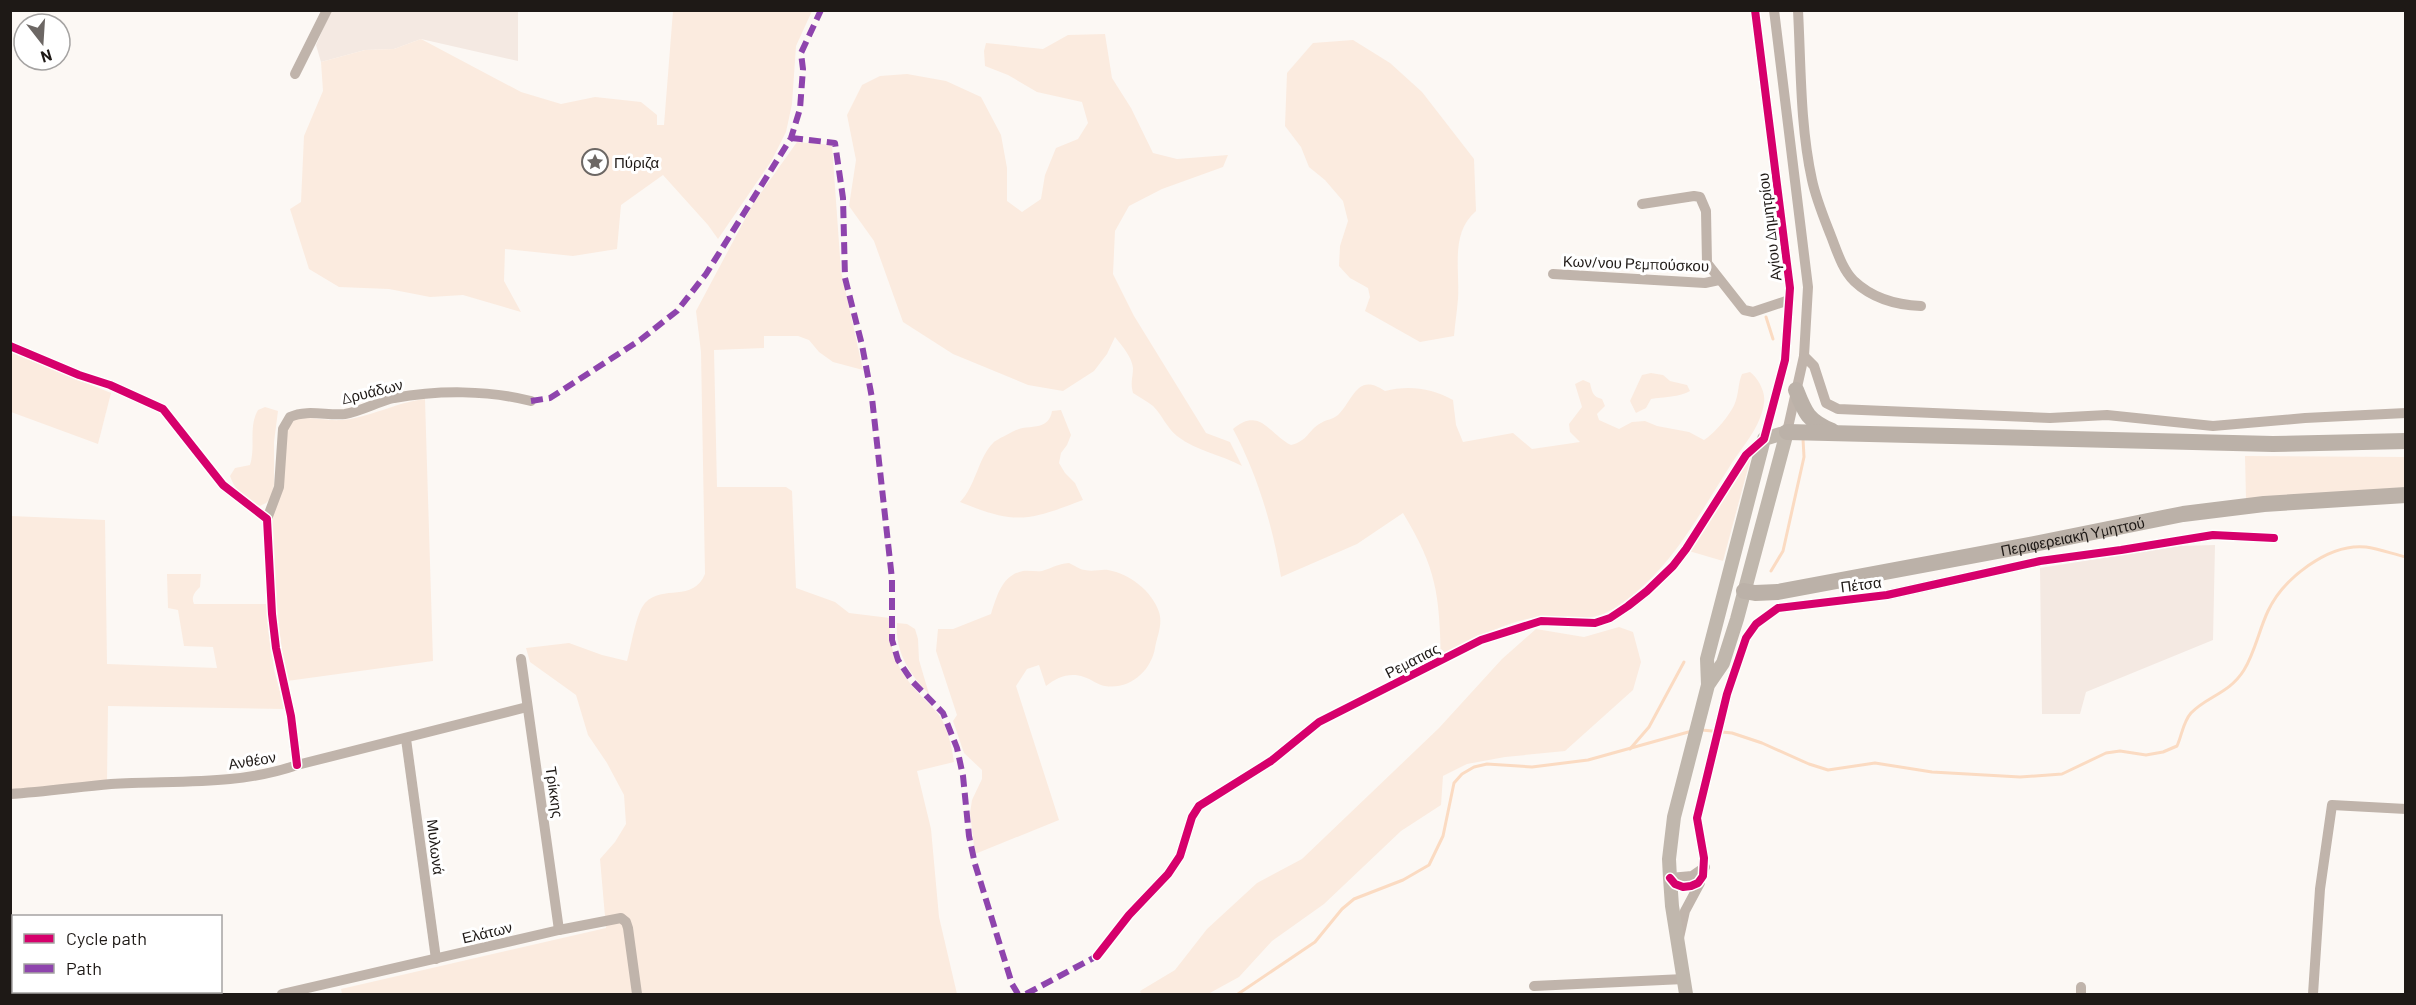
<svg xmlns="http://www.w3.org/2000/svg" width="2416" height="1005" font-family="Barlow,sans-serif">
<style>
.built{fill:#f4e9e2}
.green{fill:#fbebdf}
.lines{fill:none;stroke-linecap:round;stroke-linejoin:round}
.stream{stroke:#fbdbc2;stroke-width:3}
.minor{stroke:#c0b4ab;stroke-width:10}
.major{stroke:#c0b7ad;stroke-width:14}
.highway{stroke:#bbb1a8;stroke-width:16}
.quiet{stroke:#8e44ad;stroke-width:6;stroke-dasharray:12 6;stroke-linecap:butt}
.cycleway-casing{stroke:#fff;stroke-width:11}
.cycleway{stroke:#d6006c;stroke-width:8}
.labels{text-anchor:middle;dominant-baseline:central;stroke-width:6;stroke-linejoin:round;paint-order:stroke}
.poi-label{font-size:15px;fill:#1e1916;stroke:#fff;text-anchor:start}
.street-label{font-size:15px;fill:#1e1916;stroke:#fff}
</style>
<rect width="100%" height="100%" fill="#fcf8f4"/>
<g class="built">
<path d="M331,11H518V61L421,39L394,49L365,50L321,62L316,45Z"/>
<path d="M2215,545L2213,640L2086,692L2080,714H2042L2040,568L2179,546Z"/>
</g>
<g class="green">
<path d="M673,11H812L796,46L792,104L786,132L772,160L718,239L708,225L663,175L621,205L617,249L573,256L505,249L504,281L521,312L463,295L430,297L389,289L339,287L309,269L290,209L301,202L304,136L323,91L321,62L365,50L394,49L421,39L521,92L561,104L595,97L641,102L657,115V125H664Z"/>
<path d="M1105,34L1112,78L1131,108L1153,153L1177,159L1228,155L1223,167L1162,189L1129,206L1115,231L1113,274L1134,316L1206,433L1230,442L1242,466C1220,454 1198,452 1177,436C1167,428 1162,415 1153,406C1147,401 1139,397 1133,393C1130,382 1133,378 1133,368C1132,357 1122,346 1115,337L1107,354L1094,371L1063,391L1028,385L953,354L903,322L874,241L849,206L856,160L847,115L862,85L880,76L907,74L946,81L981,97L1001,135L1007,168V201L1022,212L1041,199L1045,175L1056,148L1078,139L1088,123L1082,102L1037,92L1008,75L985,66L984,51L986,43L1043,49L1068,35Z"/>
<path d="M1353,40L1390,63L1422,92L1474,159L1476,211C1450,233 1460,269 1458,299C1457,311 1455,324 1454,336L1420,342L1365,311L1370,297L1368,288L1350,278L1339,266L1340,246L1348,221L1343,201L1325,180L1309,167L1301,147L1285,126L1287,73L1313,43Z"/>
<path d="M797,142L832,145L841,271L863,370L833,362L819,352L809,340L798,336H764V348L714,350L717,487H786L792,491L796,588L835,602L849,613L890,618C888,652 899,672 922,697C928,703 936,710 941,718C948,731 952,747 954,762L917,771L931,829L939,917L957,994H342L341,989L606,928L600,859L615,842L626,824L624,795L607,763L588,735L576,695L530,662L526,648L569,643L602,655L627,661C631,647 636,613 645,603C663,584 693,603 705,574L701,352L696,311L753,204Z"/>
<path d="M10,352L111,393L98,444L11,412Z"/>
<path d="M1750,372C1758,378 1766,392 1764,403C1761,427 1742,447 1730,466C1696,519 1668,575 1613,609C1588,625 1560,615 1533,618C1500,623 1470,642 1441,657C1439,594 1437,569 1403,513L1357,544L1281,577C1273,526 1257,474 1233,429C1260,406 1269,434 1291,445C1308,441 1308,430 1321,423C1327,419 1332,420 1338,415C1354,399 1357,372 1385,391C1408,385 1432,388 1453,400L1456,425L1463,442L1513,433L1532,449L1580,442L1570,432L1569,424L1582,407L1575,384L1583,380L1590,383C1592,392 1593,397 1602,399L1605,406L1597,414L1599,420L1619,429L1632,422L1645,421L1657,426L1689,432L1704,440C1714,434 1731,414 1735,403C1739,393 1738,383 1742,374Z"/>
<path d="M1651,373L1663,375L1670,381L1687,385L1690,391C1680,397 1663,397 1651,399L1646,408L1636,413L1630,401L1642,375Z"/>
<path d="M425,399L433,661L287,681L277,618L272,520L286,432L294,419C310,416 325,421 341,420C370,418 396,402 425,399Z"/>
<path d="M265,407L278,411L274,442V485L271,498L266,503L260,506C245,502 235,490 230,476L235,468L250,465C256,446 248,427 258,410Z"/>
<path d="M1061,410L1071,435L1067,445L1061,453L1059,463L1065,473L1075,483L1083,500C1028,521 1016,525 960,502C976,486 978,457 994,442C997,440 1015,430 1019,429C1032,425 1049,430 1052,411Z"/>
<path d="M2245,456L2405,457V488L2246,499Z"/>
<path d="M1751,457L1723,561L1689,551L1734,477Z"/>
<path d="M11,516L105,520L107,664L217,668L213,647L184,646L178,610L168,608L167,574H201L200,587C194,593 191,597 194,604H267L274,670L285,709L108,706L107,781L11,790Z"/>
<path d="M1069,563C1074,565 1080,570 1085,570C1093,572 1101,569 1108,570C1130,574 1152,591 1159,612C1163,625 1157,636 1155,648C1151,671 1130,690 1105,686C1098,685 1091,679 1084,677C1070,672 1057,677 1046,686L1039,665L1027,669L1016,686L1059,820L975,854L970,813L972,800L982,779V770L964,753L953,721L957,715L936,651L938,629H953L991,614C997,596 1002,575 1023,571C1029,570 1036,572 1042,571C1052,568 1057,564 1069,563Z"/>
<path d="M897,623L907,624L915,629L918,639L919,660L929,694C909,673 895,652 897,623Z"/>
<path d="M1619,627L1633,632L1641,662L1633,690L1565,751L1505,757L1467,764L1443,776L1441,805L1401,831L1324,904L1272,941L1239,977L1208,994H1141L1140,991L1175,970L1207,929L1257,883L1302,859L1439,728L1502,659L1536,629L1584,637Z"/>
</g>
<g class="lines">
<g class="stream">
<path d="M1766,317L1773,339"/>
<path d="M1771,571L1783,551L1804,457L1803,439"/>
<path d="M1702,730L1732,733L1762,743L1809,764L1828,770L1875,763L1932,772L2020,777L2062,774L2106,753L2120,751L2146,755L2163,752L2177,746C2182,735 2183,722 2191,713C2207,696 2229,694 2244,670C2255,652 2259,630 2268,611C2283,579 2328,543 2366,547C2379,549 2393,554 2406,557"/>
<path d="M1630,749L1649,727L1684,662"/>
<path d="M1238,994L1315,942L1342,909L1354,899L1403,880L1429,865L1443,836L1454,783L1462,774L1474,767L1487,764L1532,767L1588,760L1692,731"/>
</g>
<g class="minor">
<path d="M1774,10L1808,287L1804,356L1787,432"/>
<path d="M1798,10C1801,66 1800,125 1812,180C1816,199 1824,218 1831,236C1837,251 1842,269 1854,281C1872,298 1896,305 1921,306"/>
<path d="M295,74L327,10"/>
<path d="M1642,204L1694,196L1700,197L1706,211L1707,263L1744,310L1753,312L1789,300"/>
<path d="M1553,274L1705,283L1719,280"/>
<path d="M10,346L79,375L110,385L163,409L223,485L267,519L272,614L276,648L291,716L297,765"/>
<path d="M1804,356L1814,366L1826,403L1838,409L2050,418L2107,415L2213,426L2305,418L2406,413"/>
<path d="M267,519L279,487L283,429L290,417C307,409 328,416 345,414C362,411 377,402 394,398C438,390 488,390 531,401"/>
<path d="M521,659L559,930"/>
<path d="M406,739L436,959"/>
<path d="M10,794C44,792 77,787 111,784C173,780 237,786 297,765L527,707"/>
<path d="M1670,878L1675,884L1683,887L1691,886L1698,883L1703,876L1704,858L1697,818L1727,694L1746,638L1756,624L1778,608L1887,595L2040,561L2121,550L2213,535L2274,538"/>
<path d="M1670,878L1692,876L1705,867"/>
<path d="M1679,938L1685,911L1700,883"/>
<path d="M1097,956L1129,915L1168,874L1180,856L1192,817L1199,806L1271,761L1319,722L1481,640L1541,621L1595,623L1610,618L1628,606L1647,591L1673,566L1686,549L1746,455L1764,439L1785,360L1790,288L1755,10"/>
<path d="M1534,986L1684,979"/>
<path d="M282,994L559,930L621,918L626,922L628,928L637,994"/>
<path d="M2081,994V987"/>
<path d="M2313,994L2320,889L2332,805L2406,809"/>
</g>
<path class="major" d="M1686,994L1672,906L1670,878L1669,859L1674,817L1708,685L1723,663L1737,619L1787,432L1764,439L1707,659L1708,685"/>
<g class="highway">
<path d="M1796,390C1805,413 1808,421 1832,431"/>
<path d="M1787,432L2273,444L2406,441"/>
<path id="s1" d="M1744,591L1755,593L1778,592L2034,544L2183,514L2264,504L2406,495"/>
</g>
<g class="quiet">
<path d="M791,138L835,143L843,198L845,278L862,345L872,398L892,579V640L898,660L912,681L943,713L957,748L963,776L969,836L975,864L1012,984L1018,994"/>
<path d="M531,401L550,398L640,340L677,311L706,274L791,138L800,109L803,69L801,53L821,10"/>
<path d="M1026,994L1097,956"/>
</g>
<defs>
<g id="cycleway">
<path d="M10,346L79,375L110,385L163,409L223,485L267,519L272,614L276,648L291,716L297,765"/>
<path d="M1670,878L1675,884L1683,887L1691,886L1698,883L1703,876L1704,858L1697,818L1727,694L1746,638L1756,624L1778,608L1887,595L2040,561L2121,550L2213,535L2274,538"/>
<path d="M1097,956L1129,915L1168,874L1180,856L1192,817L1199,806L1271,761L1319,722L1481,640L1541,621L1595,623L1610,618L1628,606L1647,591L1673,566L1686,549L1746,455L1764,439L1785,360L1790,288L1755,10"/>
</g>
</defs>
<use href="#cycleway" class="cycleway-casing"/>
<use href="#cycleway" class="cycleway"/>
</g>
<defs>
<symbol id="sight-ring" viewBox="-11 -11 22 22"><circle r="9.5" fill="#fff" stroke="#6c6764" stroke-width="1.5"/><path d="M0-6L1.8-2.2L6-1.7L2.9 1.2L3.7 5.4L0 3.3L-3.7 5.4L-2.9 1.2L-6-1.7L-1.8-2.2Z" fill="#6c6764"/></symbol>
</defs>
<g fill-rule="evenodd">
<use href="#sight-ring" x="580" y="147" width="30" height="30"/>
</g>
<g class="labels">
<g class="poi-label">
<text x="614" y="162">Πύριζα</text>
</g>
<g class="street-label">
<text transform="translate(1769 227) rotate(-97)">Αγίου Δημητρίου</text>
<text transform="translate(1636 263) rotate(2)">Κων/νου Ρεμπούσκου</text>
<text transform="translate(372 391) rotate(-14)">Δρυάδων</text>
<text stroke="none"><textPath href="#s1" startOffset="334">Περιφερειακή Υμηττού</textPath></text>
<text transform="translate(1861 584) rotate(-7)">Πέτσα</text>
<text transform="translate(1412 660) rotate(-27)">Ρεματιας</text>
<text transform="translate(252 760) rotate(-9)">Ανθέον</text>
<text transform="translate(555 792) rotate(82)">Τρίκκης</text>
<text transform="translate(436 847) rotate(83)">Μυλωνά</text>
<text transform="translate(487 932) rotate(-13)">Ελάτων</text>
</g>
</g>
<rect width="2416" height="1005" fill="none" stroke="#1e1916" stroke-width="24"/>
<rect x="12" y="915" width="210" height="78" fill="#ffffff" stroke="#a5a3a2" stroke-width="1.5"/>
<rect x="24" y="934" width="30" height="9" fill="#d6006c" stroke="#a5a3a2" stroke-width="1.5"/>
<text x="66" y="945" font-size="18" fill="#1e1916">Cycle path</text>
<rect x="24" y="964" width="30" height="9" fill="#8e44ad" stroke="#a5a3a2" stroke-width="1.5"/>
<text x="66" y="975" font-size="18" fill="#1e1916">Path</text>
<g transform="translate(42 42) rotate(163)"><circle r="28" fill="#ffffff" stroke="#a5a3a2" stroke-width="1.5"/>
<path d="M0-4.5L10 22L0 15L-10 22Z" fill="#6c6764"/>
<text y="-9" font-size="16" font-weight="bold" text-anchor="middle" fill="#1e1916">N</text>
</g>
</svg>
